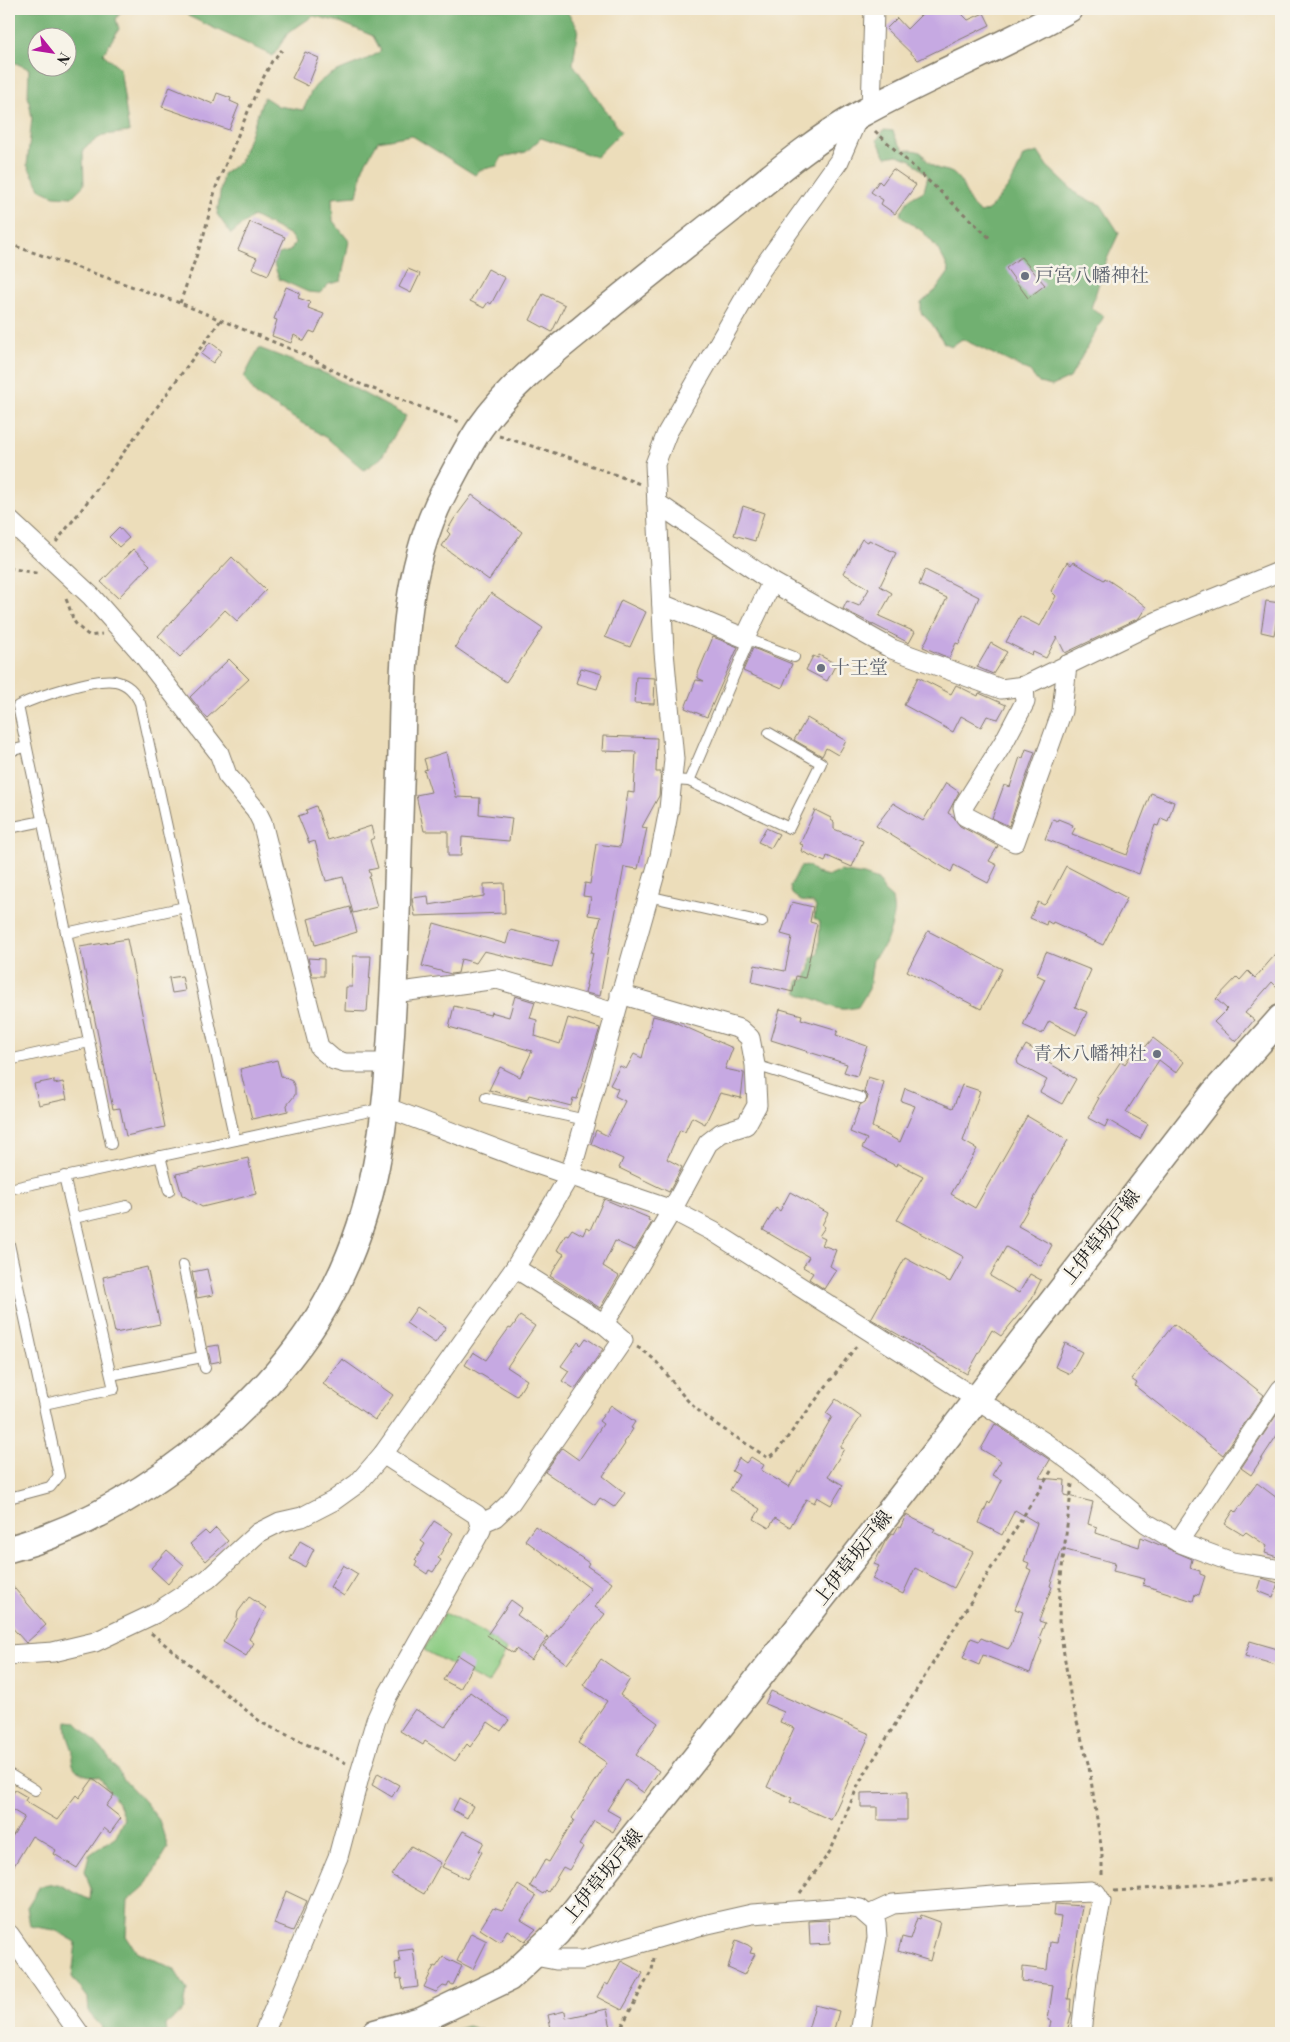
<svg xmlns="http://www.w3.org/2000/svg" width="1290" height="2042" font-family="'Libre Bodoni','Noto Serif JP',serif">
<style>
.green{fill:#8ccc83;stroke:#547450}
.forest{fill:#71b071;stroke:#466646;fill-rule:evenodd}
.building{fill:#c6a9e2}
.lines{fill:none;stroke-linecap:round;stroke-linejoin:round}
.lane-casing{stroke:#847c6b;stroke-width:12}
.street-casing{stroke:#847c6b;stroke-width:21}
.secondary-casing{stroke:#847c6b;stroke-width:29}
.path{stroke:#847c6b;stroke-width:3;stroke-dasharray:4 4;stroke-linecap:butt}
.lane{stroke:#fff;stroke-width:10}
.street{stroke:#fff;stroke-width:19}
.secondary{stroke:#fff;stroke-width:26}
.worship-dot{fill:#6b7280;stroke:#f7f3e8;stroke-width:2}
.labels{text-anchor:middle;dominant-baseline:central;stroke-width:5;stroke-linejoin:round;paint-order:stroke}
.worship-label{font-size:19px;fill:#5b616d;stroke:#f7f3e8;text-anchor:start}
.street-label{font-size:19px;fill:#1c1c1c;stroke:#f7f3e8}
</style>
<rect width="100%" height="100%" fill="#f7f3e8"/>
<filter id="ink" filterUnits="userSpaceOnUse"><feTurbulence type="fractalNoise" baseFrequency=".02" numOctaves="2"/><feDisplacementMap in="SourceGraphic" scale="10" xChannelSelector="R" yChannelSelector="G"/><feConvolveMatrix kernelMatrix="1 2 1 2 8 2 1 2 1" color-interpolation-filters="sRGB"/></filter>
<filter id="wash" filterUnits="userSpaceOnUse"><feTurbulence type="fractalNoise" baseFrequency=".0096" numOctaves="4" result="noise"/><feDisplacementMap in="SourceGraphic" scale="20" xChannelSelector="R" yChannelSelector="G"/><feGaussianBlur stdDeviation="1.12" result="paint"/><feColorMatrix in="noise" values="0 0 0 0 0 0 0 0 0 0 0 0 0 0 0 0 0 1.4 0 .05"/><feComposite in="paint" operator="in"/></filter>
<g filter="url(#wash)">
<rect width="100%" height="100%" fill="#ecddba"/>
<path class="green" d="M444,1613L484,1633L507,1650L488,1684L424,1650Z"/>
<g class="forest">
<path d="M9,9H123L116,19L119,29L103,54L120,68L129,132L103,135L83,149L84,185L72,197L54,196L41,190L27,165L32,118L28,96L29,69L9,60ZM38,38H68V68H38Z"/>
<path d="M185,9H565L578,28L573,64L621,132L596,157L541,138L526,152L502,157L497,166L480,170L475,175L411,135L378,141L363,167L357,196L332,198L333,221L349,241L341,281L329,284L320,293L308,292L279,279L274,264L279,254L290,251L295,243L290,235L253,216L231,234L217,214L223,174L240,162L264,97L278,106L303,110C306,105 308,98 311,92C326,68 359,67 381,51L373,36L340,22L313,16L288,33L273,56L188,16Z"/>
<path d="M884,130L893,131L897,141L905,150C929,150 919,156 933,166C939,171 949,169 955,175C968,187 964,202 981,213C991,210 992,205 999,198C1011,185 1017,173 1023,156L1038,152L1047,166L1079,196L1101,205L1119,233L1106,261L1091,308L1104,316L1070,378L1052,386L1039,383L1029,371L962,339L952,346L944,343L932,324L921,313V303L936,290L949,272C944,256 934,243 922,231C914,225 906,222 900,214L909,199L924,191L928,176L911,160L897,155L886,157L877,140Z"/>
<path d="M259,348L329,375L406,416L381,458L364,470L328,439L256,395L244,377Z"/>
<path d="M809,866L816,873L829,876L840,871L864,875L878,880L884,891L892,898L894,914L891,928L885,945L873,959L869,989L858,1007C833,1013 833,1005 812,998C806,996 802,996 797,992L798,980H805L810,969L811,958L818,954C820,943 819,933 820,922L814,918L816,907L813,903L801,901L792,894L790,887L800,867Z"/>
<path d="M67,1721L76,1722L102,1749L126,1782L144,1801L159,1820L168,1848L145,1886L128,1901L126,1936L136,1951L174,1969L187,1990L184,2009L166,2025L167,2033H100L102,2027L89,2013L88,1998L72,1977L76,1942L55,1930L30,1926L27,1907L40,1886L58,1884L90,1900L91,1889L85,1871L89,1855L116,1836L124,1818L118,1803L99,1777C87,1776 73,1774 72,1759C72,1755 74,1752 72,1748C68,1737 66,1733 67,1721Z"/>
<path d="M468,2026L491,2033H445Z"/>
</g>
<g id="blocks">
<g class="building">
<path d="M927,9H957L968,20L984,13L990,25L918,60L886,29L897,18L907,29Z"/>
<path d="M305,52L319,58L308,86L292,78Z"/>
<path d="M170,86L213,104L217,93L231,98L230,101L239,105L229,130L162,107Z"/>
<path d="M893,169L916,185L895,214L881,204L883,200L871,192L879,181L882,184Z"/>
<path d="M250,222L285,237L268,275L252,268L257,258L238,250Z"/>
<path d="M1021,257L1045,285L1028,298L1006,268Z"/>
<path d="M408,269L420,274L411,293L399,287Z"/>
<path d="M488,269L505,278L491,304L488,302L484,308L470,301Z"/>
<path d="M286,287L300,293L298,298L310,302L308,308L324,314L315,333L310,331L304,341L294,335L291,343L272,336L277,320L274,319Z"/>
<path d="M543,294L565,305L552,332L530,320Z"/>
<path d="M210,342L222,351L213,363L201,354Z"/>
<path d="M472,495L522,532L489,580L442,546L450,534L447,531L454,519Z"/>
<path d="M743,506L764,513L755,541L734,535Z"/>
<path d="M119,527L129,538L119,547L109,537Z"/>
<path d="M862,539L868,542L869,540L896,553L880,586L892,593L879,616L915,632L909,643L843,609L847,601L859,606L869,589L843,573Z"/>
<path d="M133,549L150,565L118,598L101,582Z"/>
<path d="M232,557L266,590L237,621L225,610L180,657L158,636Z"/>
<path d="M1067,562L1071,565L1073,562L1104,580L1105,578L1135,598L1146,607L1139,618L1065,653L1057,637L1046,658L1033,652L1032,655L1006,642L1020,616L1040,626L1056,596L1051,591Z"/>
<path d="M925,570L979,597L959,644L956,643L949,658L923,647L947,598L919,585Z"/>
<path d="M491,593L543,628L506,682L455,647Z"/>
<path d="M621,600L646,612L630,647L605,637Z"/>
<path d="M1266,601L1280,603L1274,635L1261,632Z"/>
<path d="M713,637L738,647L707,717L685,708L696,680L704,681L698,678V673Z"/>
<path d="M991,643L1007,652L993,674L977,667Z"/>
<path d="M753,648L792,664L782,688L743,671Z"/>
<path d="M819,655L836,664L827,681L806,670L813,656L818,658Z"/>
<path d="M229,659L249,679L207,718L190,697Z"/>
<path d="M581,668L602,674L597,689L576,683Z"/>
<path d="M636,677L655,678L654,704L634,703Z"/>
<path d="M918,677L951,694L956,685L978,696L979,693L1006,705L998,719L987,716L981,727L961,716L953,732L904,705Z"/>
<path d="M807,718L846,741L838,755L826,748L822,756L794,740Z"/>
<path d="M603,736L657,738L656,772H661L659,796L642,827L647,828L638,869L624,867L600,996L585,993L587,985H586L593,953H591L601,917L588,915L591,897L583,896L585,883L590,884L596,844L620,847L628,792L634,793L636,752L602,751Z"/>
<path d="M1026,749L1035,752L1009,826L992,818L1004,785L1010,787L1020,757L1023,758Z"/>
<path d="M446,752L456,797L480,798L479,814L512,818L509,841L462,837L461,856H448V831H424L416,795L431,792L424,770L427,769L424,759Z"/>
<path d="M946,783L959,792L948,813L954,817L960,826L998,846L989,861L997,865L988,883L954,865L951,872L876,826L893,803L923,821Z"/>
<path d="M1151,793L1174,802L1168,821L1161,818L1158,826L1155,825L1139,874L1045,839L1053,819L1057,821L1058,819L1073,825L1072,827L1075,828L1072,834L1127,855Z"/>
<path d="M316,806L328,840L371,826L374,838L370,840L378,868L369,870L371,876L369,877L377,907L353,913L343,877L326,881L315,841L309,843L298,816L307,813L306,810Z"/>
<path d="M815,810L831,818V820L834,822V829L863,841L852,867L827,856L825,862L801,851L803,845L800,844Z"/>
<path d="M766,828L779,834L771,848L758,842Z"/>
<path d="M1066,866L1127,898L1103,945L1053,922L1052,924L1047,921L1046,925L1030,918L1038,902L1044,905L1047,902Z"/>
<path d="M504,883L505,913L415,916L412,898L428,896L429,905L484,896V884Z"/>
<path d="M792,902L813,907L810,922L817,924L805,978L796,976L793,992L752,982L755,965L785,971L792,937L781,934Z"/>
<path d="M350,907L357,932L315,945L308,919Z"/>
<path d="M434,923L506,944L510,930L559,941L552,967L484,951L476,963L461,959L458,973L451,974L422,966Z"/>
<path d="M928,931L1002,969L981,1009L907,971Z"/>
<path d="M127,939L165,1127L126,1136L120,1108L113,1109L80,947Z"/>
<path d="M1281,948V991L1272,982L1245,1013L1254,1020L1236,1042L1214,1022L1227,1009L1216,999L1237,977L1240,980L1248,971L1255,978Z"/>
<path d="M1046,952L1091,970L1075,1007L1087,1012L1076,1035L1049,1021L1042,1034L1023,1025L1045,979L1037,975Z"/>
<path d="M353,956H371L367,1012L345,1011L346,987H352Z"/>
<path d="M308,958L324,959V976H312Z"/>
<path d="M182,976L185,991L172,993L169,978Z"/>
<path d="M515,996L535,1002L530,1018L537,1020L535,1036L560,1044L568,1018L600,1028L577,1099L573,1098L571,1106L529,1095L527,1100L489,1090L500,1067L520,1077L532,1051L449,1027L454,1006L490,1015L491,1012L509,1017Z"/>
<path d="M780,1009L802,1015L801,1019L838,1030L836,1035L867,1046L857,1076L844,1072L847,1064L771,1040Z"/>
<path d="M653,1016L672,1021L733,1048L725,1069L744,1073L741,1098L720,1093L705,1124L692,1117L685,1132L680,1130L667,1159L682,1167L669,1192L619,1168L623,1159L591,1144L596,1130L608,1136L625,1101L615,1096L618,1089L610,1085L620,1066L626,1069L634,1054L642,1058Z"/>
<path d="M1153,1038L1184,1062L1176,1073L1159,1060L1126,1112L1148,1124L1140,1139L1108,1120L1105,1127L1088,1118L1099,1098L1097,1097L1121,1061L1125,1064L1136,1047L1142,1051Z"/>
<path d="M1026,1045L1049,1058L1047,1062L1076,1079L1062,1104L1040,1092L1047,1080L1018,1064L1017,1060Z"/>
<path d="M277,1060L281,1076L292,1081L295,1087V1095L287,1105L288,1111L252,1119L240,1069Z"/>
<path d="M868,1077L884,1082L872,1127L900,1142L915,1106L901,1101L905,1088L953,1108L962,1085L980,1091L963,1141L977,1149L951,1194L975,1208L1027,1116L1068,1140L1018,1226L1052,1245L1041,1266L1006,1247L990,1276L1019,1293L1030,1274L1041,1280L1031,1300L1001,1336L992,1330L967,1374L871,1319L905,1258L950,1282L964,1257L897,1220L923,1176L897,1163L896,1166L862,1148L867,1139L850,1132L860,1105L867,1100L868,1096L864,1092Z"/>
<path d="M54,1080V1084L63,1082L67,1099L39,1105L34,1084Z"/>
<path d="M248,1158L256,1194L202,1207L182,1195L176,1174Z"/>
<path d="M790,1192L828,1213L822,1225L825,1227L819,1236L825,1239L822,1245L836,1250L830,1266L836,1270L824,1289L809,1279L813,1273L803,1267L809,1257L763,1230L776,1208L780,1211Z"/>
<path d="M604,1199L649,1218L648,1220L652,1222L635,1250L615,1241L603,1266L619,1276L600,1308L550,1276L564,1254L557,1250L566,1234L568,1235L572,1229L583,1235L586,1228L590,1230Z"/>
<path d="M147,1267L160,1324L115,1333L103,1277Z"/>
<path d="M207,1269L213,1295L197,1298L192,1272Z"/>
<path d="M417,1307L446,1327L435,1343L406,1323Z"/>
<path d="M520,1316L535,1326L507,1367L527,1380L517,1396L465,1365L473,1352L486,1360L509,1328L511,1329Z"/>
<path d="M1174,1324L1264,1395L1223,1455L1135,1386L1137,1383L1131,1379Z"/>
<path d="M586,1338L603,1349L575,1389L562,1381L569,1371L561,1366L578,1342L581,1345Z"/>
<path d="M1065,1343L1082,1352L1070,1374L1055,1367Z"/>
<path d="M218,1345L221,1361L211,1363L207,1347Z"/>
<path d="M342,1359L393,1395L375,1420L323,1384Z"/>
<path d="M836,1399L861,1417L840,1447L844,1449L828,1476L843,1485L831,1505L817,1497L814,1503L806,1499L790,1527L775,1518L769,1528L754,1519L760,1509L730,1490L739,1475L732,1471L739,1458L746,1463L751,1457L764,1465L761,1470L789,1487L798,1471L800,1472L832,1417L826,1413Z"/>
<path d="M611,1405L635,1422L631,1428L633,1429L624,1443L625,1444L603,1476L625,1493L614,1507L600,1498L595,1505L545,1472L562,1448L579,1460L603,1424L599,1421Z"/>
<path d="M1277,1414L1281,1417V1429L1251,1475L1241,1468Z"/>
<path d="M995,1424L1050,1460L1039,1478L1065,1480L1064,1495L1093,1502L1088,1524L1097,1527L1096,1533L1139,1547L1141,1537L1192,1559L1190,1568L1200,1571V1574L1205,1576L1199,1595L1195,1594L1193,1601L1159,1590L1143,1585L1145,1579L1113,1571L1115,1563L1062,1549L1050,1586L1052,1587L1039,1621L1045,1623L1039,1638L1042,1640L1030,1673L983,1655L979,1665L963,1658L971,1638L979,1641L981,1638L1008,1649L1011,1645L1023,1612L1015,1609L1031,1570L1027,1568L1029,1563L1024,1561L1037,1523L1015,1510L1002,1535L979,1523L988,1502L990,1504L1002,1480L992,1475L1001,1461L981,1449Z"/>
<path d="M1257,1483L1281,1501V1556L1278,1555L1277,1557L1265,1553L1267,1546L1246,1532L1243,1535L1225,1524L1234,1510L1236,1512Z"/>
<path d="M906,1515L935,1529L933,1532L973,1552L954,1588L915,1568L903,1594L872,1579L879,1566L874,1564L885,1542L892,1533L894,1534L898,1527L900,1528Z"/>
<path d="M434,1521L453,1533L438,1558L441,1560L433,1572L429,1570L427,1574L415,1566L417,1562L415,1560L425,1544L421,1541Z"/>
<path d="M535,1526L589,1563L587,1566L612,1583L595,1607L605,1614L567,1664L543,1646L591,1589L525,1540Z"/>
<path d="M216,1528L228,1541L206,1561L190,1544L205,1531L209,1535Z"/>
<path d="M300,1541L314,1549L305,1567L290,1559Z"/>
<path d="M167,1550L184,1565L168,1584L151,1568Z"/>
<path d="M343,1565L358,1574L344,1596L330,1587Z"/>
<path d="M1262,1578L1278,1583L1273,1597L1258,1591Z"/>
<path d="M9,1582L46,1625L26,1643L9,1624Z"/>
<path d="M249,1597L266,1608L249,1639L254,1643L246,1656L223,1642L237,1619L238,1612Z"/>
<path d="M511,1600L522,1608L517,1615L548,1637L531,1660L516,1649L513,1653L487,1635Z"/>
<path d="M1250,1641L1281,1650L1276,1665L1245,1656Z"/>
<path d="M458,1655L474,1665L460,1689L443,1680Z"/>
<path d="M601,1659L630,1679L620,1695L658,1723L636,1755L659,1771L644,1793L626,1780L607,1810L621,1818L613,1832L594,1821L579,1845L583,1847L569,1870L563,1867L548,1892L546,1890L543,1894L530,1886L545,1860L549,1862L574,1820L572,1818L607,1763L578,1743L607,1701L583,1685Z"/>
<path d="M771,1691L870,1734L831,1820L790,1802L792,1798L767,1787L794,1728L780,1722L784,1712L765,1704Z"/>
<path d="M470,1692L509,1720L501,1731L488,1722L470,1747L467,1744L455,1761L425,1741L423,1745L400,1731L415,1709L445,1727Z"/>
<path d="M378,1773L399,1785L392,1797L372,1785Z"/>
<path d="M93,1779L114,1795L106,1806L121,1818L110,1833L104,1828L77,1868L54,1854L56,1850L32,1836L9,1874V1842L24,1817L9,1808V1801L15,1790L27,1797L25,1801L57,1820L76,1795L79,1798Z"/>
<path d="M907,1792V1820H877V1807H861V1793Z"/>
<path d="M459,1798L473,1806L467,1818L453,1810Z"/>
<path d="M463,1831L484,1842L479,1851L482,1852L467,1879L442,1867Z"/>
<path d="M411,1846L441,1863L424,1894L391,1875Z"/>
<path d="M518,1885L536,1896L521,1920L536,1929L525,1941L507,1930L500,1942L480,1929L493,1908L502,1911Z"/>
<path d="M286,1891L307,1901L293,1931L274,1924Z"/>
<path d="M1055,1904L1082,1906L1068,1999H1071L1070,2012H1072L1067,2032L1049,2030L1051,2021L1048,2020L1053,1985L1022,1981L1023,1967L1047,1970L1050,1942L1057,1943L1061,1917L1054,1916Z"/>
<path d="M921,1915L940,1922L930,1961L898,1951L902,1937L910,1939L917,1918L920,1919Z"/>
<path d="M829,1920L830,1944L810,1945L809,1921Z"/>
<path d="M471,1933L487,1941L473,1969L457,1961Z"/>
<path d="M736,1940L748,1945L752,1948L750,1953L755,1954L744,1975L728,1968Z"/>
<path d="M413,1949L418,1987L403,1989L401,1978L397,1979L395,1963L400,1962L398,1951Z"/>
<path d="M443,1957L462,1966L453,1985L449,1983L447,1987L443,1986L436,1992L424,1987L434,1966L436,1967Z"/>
<path d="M621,1961L643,1973L622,2010L597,1997L605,1983L608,1985Z"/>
<path d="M815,2005L839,2011L833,2033H807Z"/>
<path d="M607,2009L611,2028L601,2030V2033H552L548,2015L565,2011L566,2018Z"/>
</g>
</g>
</g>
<g filter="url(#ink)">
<use href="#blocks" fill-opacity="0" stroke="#847c6b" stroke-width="1"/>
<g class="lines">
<defs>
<g id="lane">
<path d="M745,638L794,657"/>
<path d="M9,751L26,747"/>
<path d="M672,780L689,781L789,828L821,763L769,733"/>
<path d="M689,781L749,640"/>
<path d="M9,828L43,821"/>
<path d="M648,896L762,922"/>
<path d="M66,933L185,907"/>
<path d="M9,1060L89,1042"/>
<path d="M755,1065L861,1098"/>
<path d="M486,1098L586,1120"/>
<path d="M111,1144L18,706C36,697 95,677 115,681C128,684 134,691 140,703L235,1140"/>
<path d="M160,1156L169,1191"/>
<path d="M9,1189L384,1108"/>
<path d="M74,1218L127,1206"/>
<path d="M9,1244L59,1476L50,1487L9,1498"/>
<path d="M183,1265L205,1368"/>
<path d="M111,1375L202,1357"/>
<path d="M44,1404L114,1389L64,1176"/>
<path d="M9,1774L35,1790"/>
</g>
<g id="street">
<path d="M871,110L874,9"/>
<path d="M657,503L772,582L892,649L1001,689L1024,686L1160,620L1281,571"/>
<path d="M9,520L91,596L144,656L219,753L227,775L256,810L262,822L319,1047L334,1060L345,1063H389"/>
<path d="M662,604L745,638L772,582"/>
<path d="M1024,686L1025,702L1005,740L963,807L965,816L1015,842L1062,711L1067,665"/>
<path d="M394,993L497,979L615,1013"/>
<path d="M385,1107L528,1161L672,1210L714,1232L1044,1442L1078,1467L1146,1523L1178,1542L1232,1562L1281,1570"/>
<path d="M604,1324L672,1210L708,1143L721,1133L746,1125L757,1105L755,1065L750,1038L740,1029L620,994"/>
<path d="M481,1523L495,1517L511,1502L623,1340L604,1324L515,1268"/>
<path d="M1178,1542L1281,1389"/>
<path d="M9,1655L53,1652L95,1642L154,1614L208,1579L258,1533L280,1522L302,1517L333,1501L358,1483L383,1454L515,1268L570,1175L660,856L669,809L674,759L664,652L655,464L667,433L761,270L839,161L859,115"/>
<path d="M869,1915L893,1904L1006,1895L1091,1891L1096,1893L1101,1901L1088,1971L1081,2033"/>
<path d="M9,1934L79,2033"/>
<path d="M535,1956L556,1960H583L699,1926L752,1914L847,1907L860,1909L876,1923L877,1938L860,2033"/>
<path d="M264,2033L338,1857L361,1770L376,1720L386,1698L481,1530L477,1515L383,1454"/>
</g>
<g id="secondary">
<path d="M9,1549C85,1529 154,1486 213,1436C257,1398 297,1355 326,1304C378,1212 386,1120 392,1017C397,935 398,853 401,771C404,677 399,576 445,490C456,470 467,447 480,428C508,388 546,358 583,328C625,293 668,259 711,225C759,188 805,145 859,115C927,77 1001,48 1069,9"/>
<path d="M375,2033L421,2020L509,1978L557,1933L855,1556L1214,1093L1281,1018"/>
</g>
</defs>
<use href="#lane" class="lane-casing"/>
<use href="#street" class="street-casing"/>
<use href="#secondary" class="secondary-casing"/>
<g class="path">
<path d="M875,131L992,240"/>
<path d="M9,244L180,303L305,355L355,382L460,422"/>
<path d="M180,303L204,234L216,187L258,88L272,61L282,50"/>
<path d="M499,436L571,458L640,484"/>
<path d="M56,542L82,509L221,320"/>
<path d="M9,568L40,574"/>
<path d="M66,599C75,620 69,621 90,636L102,634"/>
<path d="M637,1347C662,1360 672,1386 692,1405C714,1425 743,1441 768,1458L778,1450L858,1344"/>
<path d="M1072,1484L1060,1585L1059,1622L1071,1699L1089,1767L1102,1852V1877"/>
<path d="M151,1633L262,1723L346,1763"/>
<path d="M1114,1891L1281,1879"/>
<path d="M800,1893L831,1850L859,1783L1053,1468"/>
<path d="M618,2033L652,1970L654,1958"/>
</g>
<use href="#lane" class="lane"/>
<use href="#street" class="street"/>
<use href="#secondary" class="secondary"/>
</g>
</g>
<g class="worship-dot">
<circle cx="1025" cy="276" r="5"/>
<circle cx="821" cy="668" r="5"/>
<circle cx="1157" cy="1054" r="5"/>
</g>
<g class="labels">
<g class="worship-label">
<text x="1035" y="276">戸宮八幡神社</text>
<text x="831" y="668">十王堂</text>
<text x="1147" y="1054" text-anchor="end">青木八幡神社</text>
</g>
<g class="street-label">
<text transform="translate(1101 1237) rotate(-52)">上伊草坂戸線</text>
<text transform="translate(853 1558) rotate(-52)">上伊草坂戸線</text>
<text transform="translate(603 1876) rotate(-51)">上伊草坂戸線</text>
</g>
</g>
<rect width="1290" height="2042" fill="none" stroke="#f7f3e8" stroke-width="30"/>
<g transform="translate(52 52) rotate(120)"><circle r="24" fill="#f7f3e8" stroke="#9f9d96"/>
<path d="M0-4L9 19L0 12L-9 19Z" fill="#b5179e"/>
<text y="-8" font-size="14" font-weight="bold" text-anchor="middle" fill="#1c1c1c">N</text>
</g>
</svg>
